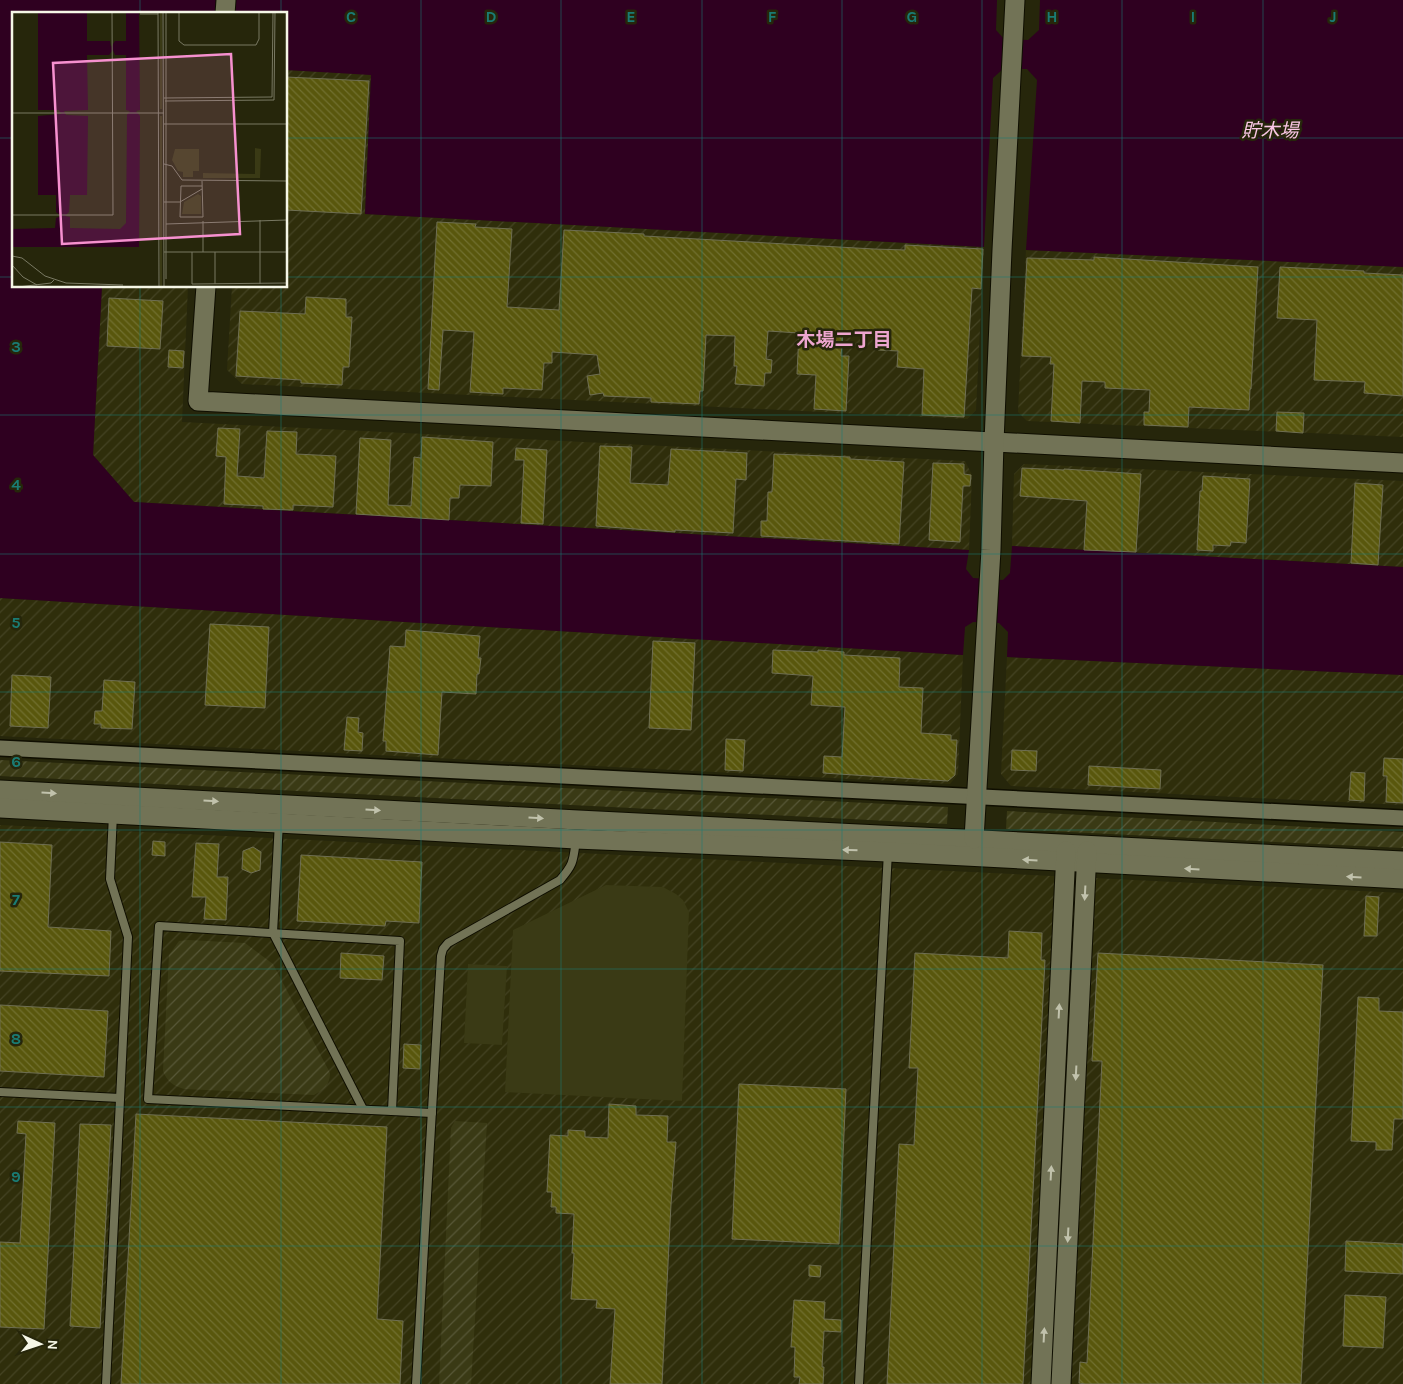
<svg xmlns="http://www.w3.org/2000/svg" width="1403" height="1384" font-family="Karla,'Noto Sans JP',sans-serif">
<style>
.industrial{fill:url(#industrial-furrows)}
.garden{fill:url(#garden-furrows)}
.pitch{fill:#3a3a15}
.water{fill:#2f0020}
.building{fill:url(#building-back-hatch);stroke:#6f6f53}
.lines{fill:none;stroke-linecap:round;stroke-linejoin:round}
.service-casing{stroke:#0f0e00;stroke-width:10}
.minor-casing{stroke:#0f0e00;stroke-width:18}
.tertiary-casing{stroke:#0f0e00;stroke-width:21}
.service{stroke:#727356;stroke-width:8}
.minor{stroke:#727356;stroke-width:15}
.tertiary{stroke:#727356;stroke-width:19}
.oneway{fill:#c1c2ac}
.grid{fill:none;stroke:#1a7c74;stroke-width:1;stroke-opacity:0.55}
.labels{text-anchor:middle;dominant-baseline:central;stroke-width:5;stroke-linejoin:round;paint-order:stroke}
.water-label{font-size:19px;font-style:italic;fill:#fcc7e6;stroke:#26260b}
.neighbourhood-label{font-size:19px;font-weight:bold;fill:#eda5cf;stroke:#26260b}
.inset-road{fill:none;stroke:#797963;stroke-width:1}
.view{fill:#f690cf;fill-opacity:0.15;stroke:#f690cf;stroke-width:2.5}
.inset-edge{fill:none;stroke:#f5f6e6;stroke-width:2.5}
.grid-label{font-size:16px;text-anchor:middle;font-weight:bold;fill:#1a7c74;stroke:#26260b;stroke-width:5;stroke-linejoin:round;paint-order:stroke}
</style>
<defs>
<pattern id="industrial-furrows" width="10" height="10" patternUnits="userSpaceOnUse" patternTransform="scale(1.25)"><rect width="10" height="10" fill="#2f2e0b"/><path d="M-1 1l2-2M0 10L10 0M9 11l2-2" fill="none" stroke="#444323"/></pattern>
<pattern id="garden-furrows" width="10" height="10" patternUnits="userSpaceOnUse" patternTransform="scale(1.25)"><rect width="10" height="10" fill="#3a3a15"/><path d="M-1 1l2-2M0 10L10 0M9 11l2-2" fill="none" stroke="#575737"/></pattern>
<pattern id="building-back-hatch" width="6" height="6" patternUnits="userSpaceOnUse" patternTransform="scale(1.25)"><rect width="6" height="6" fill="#59570d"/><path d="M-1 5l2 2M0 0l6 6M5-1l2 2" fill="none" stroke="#717030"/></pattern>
</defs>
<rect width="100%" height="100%" fill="#26260b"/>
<g class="industrial">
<path d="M286,70L371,74L365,214L984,247L976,410L967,419L242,384L227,370L232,286H286Z"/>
<path d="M1026,250L1403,267V437L1027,421L1018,412Z"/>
<path d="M102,286H188L182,422L965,461L972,475L969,550L134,502L93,455Z"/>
<path d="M1024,464L1403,481V567L1012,546L1014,474Z"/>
<path d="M0,598L963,655L958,774L950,784L0,736Z"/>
<path d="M1007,657L1403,675V805L1011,786L1001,774Z"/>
<path d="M0,825L1403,893V1384H0Z"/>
</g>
<g class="garden">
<path d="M0,760L948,807L947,824L0,776Z"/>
<path d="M1007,811L1403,832V848L1006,829Z"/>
<path d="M188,940L245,943L273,964L330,1073C330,1085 323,1090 314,1095L184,1089C174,1086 167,1082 163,1071L169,955L179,941Z"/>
<path d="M455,1121L487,1123L471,1384H439L451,1128Z"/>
</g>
<g class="pitch">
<path d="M606,885L663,887L676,894L683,900L689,912L682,1101L505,1092L513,930Z"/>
<path d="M468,964L507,966L502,1045L464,1043Z"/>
</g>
<path class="water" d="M0,0H997L996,30L1004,39L1028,40L1039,30L1040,0H1403V267L1026,250L1037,80L1027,69H1003L993,78L984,247L365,214L371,75L286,70V14H14V286H102L93,455L134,502L969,550L966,569L973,578L1003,580L1010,573L1012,546L1403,567V675L1007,657L1008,632L999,623L973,622L965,627L963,655L0,598Z"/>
<g class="building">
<path d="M286,77L369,81L361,214L286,210Z"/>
<path d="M437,222L476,224L475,227L512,229L507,307L559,310L564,230L644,234V236L874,249L905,250V245L983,249L981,289L972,288L964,417L922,415L924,369L897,367L898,351L878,350L879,334L843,332L841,356H849L846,411L814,409L816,375L797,374L799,333L768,331L766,359L772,360L771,373H765L764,386L735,384L737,366H734L735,336L706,335L703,391H700L699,404L651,402V398L604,396L603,393L590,395L587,376L600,374L597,355L552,352V363H544L542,390L503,388V394L470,392L474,332L443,330L439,390L428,389Z"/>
<path d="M1094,257L1258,267L1251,389H1250L1249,410L1189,407L1188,427L1144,425V412H1149L1150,390L1105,388V382L1082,381L1080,423L1051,421L1054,364H1050L1051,357L1022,356L1027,258L1094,260Z"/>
<path d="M1280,267L1364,271V273L1403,275V396L1364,393L1365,382L1314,380L1317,320L1277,318Z"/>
<path d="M306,297L346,299V317H352L349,367H343L342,385L301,383V380L236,376L240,311L305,314Z"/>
<path d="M109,298L163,301L160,349L107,346Z"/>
<path d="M169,350L184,351L183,368L168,367Z"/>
<path d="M1277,412L1304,413L1303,433L1276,431Z"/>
<path d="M218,428L240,429L237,476L264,478L267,431L297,432L296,454L336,456L333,507L293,505V510L263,509V506L224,504L226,457L216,456Z"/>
<path d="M422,437L493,442L491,486L460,485L459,498H450L449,520L356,514L360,438L391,440L388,505L411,506L414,457L421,458Z"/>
<path d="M600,446L632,447L630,483L668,485L671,449L747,453L746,480L736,479L733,533L675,530V532L596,526Z"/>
<path d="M516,448L547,450L543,524L521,523L524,460H515Z"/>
<path d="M774,454L850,457V459L904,462L899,544L761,536V521H767L768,492H772Z"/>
<path d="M933,463L964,464V474L971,475L970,486H963L960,542L929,540Z"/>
<path d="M1022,468L1064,470V469L1141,474L1136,552L1084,550L1087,501L1020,496Z"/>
<path d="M1203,476L1250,479L1246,543L1231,542L1230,546L1213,545V551L1197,550L1200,491H1202Z"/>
<path d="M1355,483L1383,485L1378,565L1351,563Z"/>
<path d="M210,624L269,627L265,708L205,705Z"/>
<path d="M406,630L480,636L478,658H481L479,674H477L476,694L442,692L438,755L386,751V741H383L390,646L405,647Z"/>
<path d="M653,641L695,643L691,730L649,728Z"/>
<path d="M773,650L818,652V650L844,652V655L900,658L899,687L923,688L921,733L951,735V740H957L955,775L948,781L823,773L824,756L842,757L845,707L811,705L813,676L772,673Z"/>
<path d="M12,675L51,677L48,728L10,726Z"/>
<path d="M104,680L135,682L132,729L101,728V724H94L95,711H102Z"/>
<path d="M347,717L359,718L358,732L363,733L362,751L344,750Z"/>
<path d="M726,739L745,740L743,771L725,770Z"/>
<path d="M1012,750L1037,751L1036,771L1011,770Z"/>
<path d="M1384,758L1403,759V803L1386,802L1387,776H1383Z"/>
<path d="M1089,766L1161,770L1160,789L1088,785Z"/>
<path d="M1351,772L1365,773L1364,801L1349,800Z"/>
<path d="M153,841L165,842V856L152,855Z"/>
<path d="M0,842L52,845L48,927L111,931L109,976L0,971Z"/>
<path d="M196,843L219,844L217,877H228L226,920L204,919L206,897H192Z"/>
<path d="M253,847L261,852L260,870L251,873L242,869L243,851Z"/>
<path d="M301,855L422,862L419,923L386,921L385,926L297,921Z"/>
<path d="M1366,896L1379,897L1377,936H1364Z"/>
<path d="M1009,931L1042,933L1041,960H1045L1023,1384H887L899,1144L914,1145L918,1068H909L915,953L1008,958Z"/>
<path d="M341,953L384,956L382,980L340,978Z"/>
<path d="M1098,953L1323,965L1301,1384H1085L1079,1383L1080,1362L1087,1363L1102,1061H1092Z"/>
<path d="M1358,997L1379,998V1011L1403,1012V1119H1394L1392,1150H1376V1142L1351,1141Z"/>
<path d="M0,1005L108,1011L104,1077L0,1071Z"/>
<path d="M404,1044L421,1045L420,1069L403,1068Z"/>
<path d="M739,1084L846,1089L839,1244L732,1239Z"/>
<path d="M609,1104L636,1106V1115L668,1116L667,1142H676L671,1204L662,1384H610L615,1309L596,1308L597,1300L571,1299L574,1253H572L574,1214L556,1213V1207H551L552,1192H547L550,1135L568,1136V1130L585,1131V1137L608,1138Z"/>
<path d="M136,1114L387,1127L377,1319L403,1321L400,1384H121Z"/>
<path d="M18,1121L55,1123L44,1329L0,1327V1242L20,1243L26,1134L17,1133Z"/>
<path d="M80,1124L111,1125L100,1328L70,1326Z"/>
<path d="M1346,1241L1403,1244V1274L1345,1271Z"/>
<path d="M809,1265L821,1266L820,1277L809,1276Z"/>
<path d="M1345,1295L1386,1297L1383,1348L1343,1346Z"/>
<path d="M794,1300L825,1302L824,1319L841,1320V1332L824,1331L822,1367H824L823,1384H799L800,1377H794L795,1347H791Z"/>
</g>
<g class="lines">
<defs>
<g id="service">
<path d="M279,822L273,933L363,1109"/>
<path d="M0,1092L120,1098"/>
<path d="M392,1111L400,941L159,926L148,1099L432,1113"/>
<path d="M106,1384L128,937L110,879L113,814"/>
<path d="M416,1384L441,956L443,949L448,943L560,880C574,864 573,861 576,840"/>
<path d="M859,1384L888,852"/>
</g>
<path id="minor" d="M0,748L1403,818"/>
<g id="tertiary">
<path d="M225,14L226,0"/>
<path d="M206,286L198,401L1403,463"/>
<path d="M0,790L578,820L1403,861"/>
<path d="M0,808L576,839L888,852L1403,879"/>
<path d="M974,839L991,550L994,442L1002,250L1015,0"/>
<path d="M1041,1384L1066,851"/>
<path d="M1061,1384L1087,851"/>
</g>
</defs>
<use href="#service" class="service-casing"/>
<use href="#minor" class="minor-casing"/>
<use href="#tertiary" class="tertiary-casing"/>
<use href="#service" class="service"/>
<use href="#minor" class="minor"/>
<use href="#tertiary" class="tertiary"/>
</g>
<defs><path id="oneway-solid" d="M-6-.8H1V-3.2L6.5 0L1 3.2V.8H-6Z" transform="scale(1.25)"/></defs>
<g class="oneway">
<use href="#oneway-solid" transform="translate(49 793) rotate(3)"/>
<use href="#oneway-solid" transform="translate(211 801) rotate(3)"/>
<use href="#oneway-solid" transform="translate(373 810) rotate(3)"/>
<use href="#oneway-solid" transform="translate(536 818) rotate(3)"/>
<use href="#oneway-solid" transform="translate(850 850) rotate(-178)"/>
<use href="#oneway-solid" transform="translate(1030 860) rotate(-177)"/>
<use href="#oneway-solid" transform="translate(1192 869) rotate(-177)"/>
<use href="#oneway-solid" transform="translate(1354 877) rotate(-177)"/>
<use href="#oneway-solid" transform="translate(1085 893) rotate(93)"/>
<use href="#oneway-solid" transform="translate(1059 1011) rotate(-87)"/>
<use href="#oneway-solid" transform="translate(1076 1073) rotate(93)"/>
<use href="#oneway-solid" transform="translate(1051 1173) rotate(-87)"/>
<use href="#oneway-solid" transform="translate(1068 1235) rotate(93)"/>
<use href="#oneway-solid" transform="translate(1044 1335) rotate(-87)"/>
</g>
<path class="grid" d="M140,0V14M281,0V14M421,0V1384M561,0V1384M702,0V1384M842,0V1384M982,0V1384M1122,0V1384M1263,0V1384M0,138H14M286,138H1403M0,277H14M286,277H1403M140,286V1384M281,286V1384M0,415H1403M0,554H1403M0,692H1403M0,830H1403M0,969H1403M0,1107H1403M0,1246H1403"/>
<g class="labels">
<g class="water-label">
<text x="1270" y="131">貯木場</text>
</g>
<g class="neighbourhood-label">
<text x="844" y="340">木場二丁目</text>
</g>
</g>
<g transform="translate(12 12)">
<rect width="275" height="275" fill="#26260b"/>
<path d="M148,0H150V97H148ZM148,104H150V275H148ZM243,136L249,137L248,166H191V161L243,162ZM186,182L189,184V202H170L172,190Z" fill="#3a3a15"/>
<path d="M163,137H187V159H181V165H171V160L166,159L160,148Z" fill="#3a3a15"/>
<path d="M26,0H75V29H98L99,35L103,29H114V0H127L128,98L124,99L128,104L127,235H0V217L43,216L44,206L49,204L44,200V183H26V104L49,102L47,98H26ZM101,38L103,43H114V98L118,99L115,103L114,211L108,217L58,216V205L53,204L57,200L58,183H75L76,104L54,103L52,99L76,98L75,43H97Z" fill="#2f0020" fill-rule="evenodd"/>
<path class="inset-road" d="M146,0L147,275M151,0L152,275M154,0V267M167,0V29L172,33H244L247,27V0M128,2H146M152,86L260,85L261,0M153,89L262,88L263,0M0,101H152M152,112H275M152,152L160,154L170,168L275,169M190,169L191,205H168L169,174H190M152,190H168L190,177M0,203H101L100,0M248,208V272M191,209V240M154,212L275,208M152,240H275M180,240V272L275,271M203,240V272M0,244L10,246L33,264L54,271L111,273M0,253L11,265L25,273M6,275L39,271L42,268M16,275H172"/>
<path class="view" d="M219,42L228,222L50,232L41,51Z"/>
<rect width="275" height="275" class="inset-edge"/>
</g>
<g class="grid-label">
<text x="351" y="22">C</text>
<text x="491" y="22">D</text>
<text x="631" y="22">E</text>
<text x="772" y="22">F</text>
<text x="912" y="22">G</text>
<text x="1052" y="22">H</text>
<text x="1193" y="22">I</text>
<text x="1333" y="22">J</text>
<text x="16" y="352">3</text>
<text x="16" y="490">4</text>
<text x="16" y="628">5</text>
<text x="16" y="767">6</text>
<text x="16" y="905">7</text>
<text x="16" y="1044">8</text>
<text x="16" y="1182">9</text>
</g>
<g transform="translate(40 1344) rotate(93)" stroke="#26260b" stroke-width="4" paint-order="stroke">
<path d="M0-4L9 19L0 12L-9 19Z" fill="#f5f6e6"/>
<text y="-8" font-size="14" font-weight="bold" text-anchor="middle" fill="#f5f6e6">N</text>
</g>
</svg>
